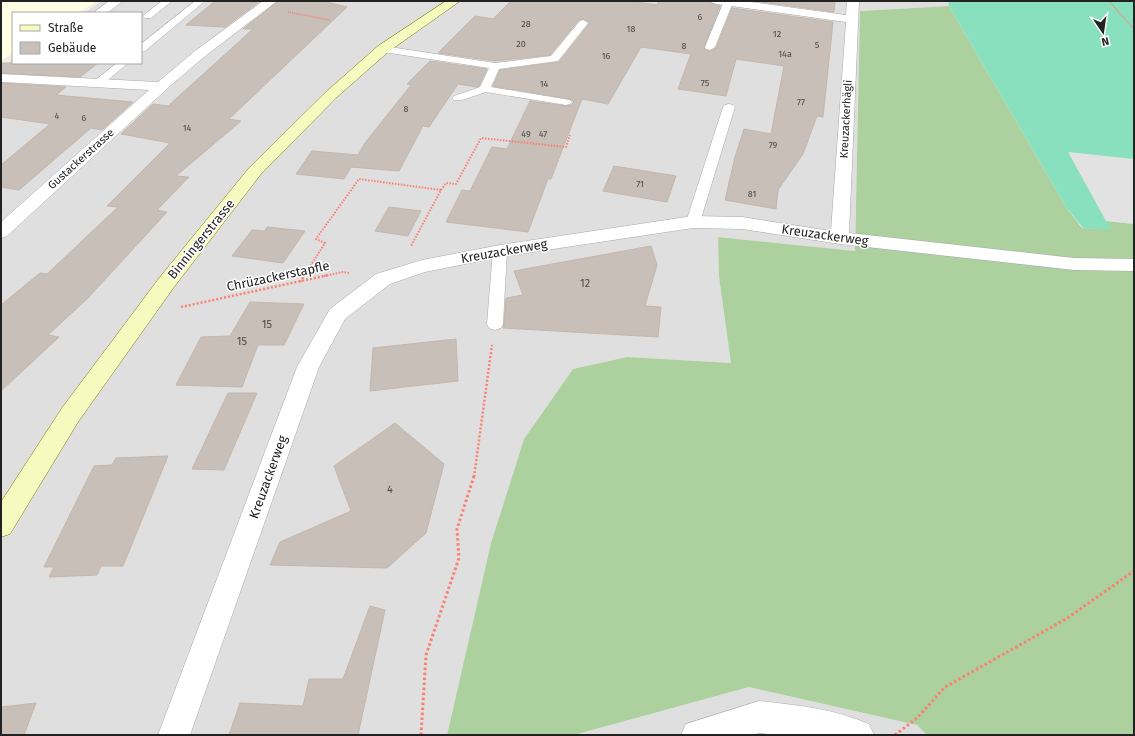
<svg xmlns="http://www.w3.org/2000/svg" width="1135" height="736" font-family="'Fira Sans',sans-serif">
<style>
.residential{fill:#e0dfdf}
.education{fill:#ffffe5}
.forest{fill:#add19e}
.pitch{fill:#88e0be}
.parking{fill:#e2e2e2}
.building{fill:#c7bfb8;stroke:#c4b6ab}
.lines{fill:none;stroke-linecap:round;stroke-linejoin:round}
.lane-casing{stroke:#a9a9a9;stroke-width:1}
.street-casing{stroke:#a9a9a9;stroke-width:1}
.secondary-casing{stroke:#707d05;stroke-width:1}
.path-far3{stroke:#fa8072;stroke-width:1.5;stroke-dasharray:1 1;stroke-linecap:butt}
.path-far2{stroke:#fa8072;stroke-width:2;stroke-dasharray:1.5 1.5;stroke-linecap:butt}
.path-far1{stroke:#fa8072;stroke-width:2.5;stroke-dasharray:2 2;stroke-linecap:butt}
.path{stroke:#fa8072;stroke-width:3;stroke-dasharray:2.5 2.5;stroke-linecap:butt}
.lane{fill:#fff;fill-rule:evenodd}
.street{fill:#fff;fill-rule:evenodd}
.secondary{fill:#f7fabf;fill-rule:evenodd}
.labels{text-anchor:middle;dominant-baseline:central;stroke-width:3;stroke-linejoin:round;paint-order:stroke}
.far-number-label{font-size:9px;fill:#4b4948}
.far-street-label{font-size:11px;fill:#222;stroke:#fff}
.number-label{font-size:11px;fill:#4b4948}
.street-label{font-size:13px;fill:#222;stroke:#fff}
</style>
<rect width="100%" height="100%" fill="#f2efe9"/>
<g class="residential">
<path d="M102,1H948L949,6L860,11L855,251L718,237L719,277L731,363L627,357L573,369L524,439L491,543L447,735H1V68L13,60V63H141V13H84Z"/>
<path d="M749,687L917,725L927,735H574Z"/>
</g>
<path class="education" d="M1,1H97L78,13H13V53L1,61Z"/>
<path class="forest" d="M949,6L1066,207L1082,228L1111,229L1106,221L1134,224V735H927L917,725L749,687L574,735H447L491,543L524,439L573,369L627,357L731,363L719,277L718,237L855,251L860,11Z"/>
<path class="pitch" d="M948,1H1134V224L1107,221L1112,230L1083,228L1066,207L949,6Z"/>
<path class="parking" d="M1068,152L1134,159V224L1106,221Z"/>
<g class="building">
<path d="M215,1H260L225,27L186,25Z"/>
<path d="M278,1H322L347,7L229,119L241,121L176,176L189,177L157,210L167,212L88,298L48,335L59,337L1,391V305L40,273L47,274L118,207L107,206L170,143L121,134L153,104L168,106L253,29H243Z"/>
<path d="M511,1H630L657,5L659,1H710L713,4L720,6L704,46L705,50L710,51L716,48L732,8L833,22L823,117L817,116L803,154L778,190L776,209L725,200L735,157L744,129L771,134L784,66L736,59L726,96L678,89L691,54L641,47L608,104L582,99L551,179H548L528,232L446,222L462,190L470,191L492,147L507,149L530,101L566,106L571,105L574,102L570,99L493,86L500,70L559,62L589,24V22L584,19L579,20L550,55L495,61L438,53L475,16L493,19Z"/>
<path d="M754,1H835L834,12Z"/>
<path d="M430,61L487,69L479,86L476,87L458,84L429,127L423,126L399,171L351,167L344,179L296,174L312,151L358,155L365,143L411,85L407,84Z"/>
<path d="M1,63H98L80,77L1,73Z"/>
<path d="M1,83L66,87L56,95L133,102L102,130L91,128L19,190L1,187V165L50,124L1,117Z"/>
<path d="M614,166L676,176L667,202L603,191Z"/>
<path d="M389,207L421,211L408,236L375,231Z"/>
<path d="M267,227L305,231L283,263L232,256L252,230L265,231Z"/>
<path d="M651,246L657,265L645,306L661,307L658,337L503,328L504,324L506,298L523,295L514,271Z"/>
<path d="M250,302L304,304L284,345H258L242,387L176,385L201,337L230,336Z"/>
<path d="M456,339L458,381L370,391L373,348Z"/>
<path d="M228,393H257L224,470L192,469Z"/>
<path d="M395,423L444,464L426,533L387,568L270,565L280,542L351,511L334,466Z"/>
<path d="M168,456L123,566H101L97,575L49,577L54,567H44L94,466L112,465L116,458Z"/>
<path d="M370,606L385,610L358,735H229L240,703L303,706L309,679H343Z"/>
<path d="M36,703L24,735H1V707Z"/>
</g>
<g class="lines">
<defs>
<g id="lane">
<path d="M162,1H172L151,18H145L143,16L145,14Z"/>
<path d="M195,1H205L145,51L141,52V44Z"/>
<path d="M724,1L733,2L715,47L710,50L706,49L705,47Z"/>
<path d="M583,20L588,23L558,61L499,69L491,87L570,100L572,102L570,104L566,105L486,92L462,100H454L452,98L454,96L480,87L489,68L383,52L378,49L383,46L495,63L551,56L580,21Z"/>
<path d="M117,63H128L102,85H94L93,83L94,81Z"/>
<path d="M729,104L733,105L735,107L700,222L698,225L693,226L688,225L686,222L723,107L725,105Z"/>
<path d="M500,246L505,248L507,251L503,324L501,328L495,330L489,328L487,324L493,251L495,248Z"/>
</g>
<g id="street">
<path d="M109,1H123L107,13H93Z"/>
<path d="M263,1H277L204,57L170,86L7,236L1,238V222L149,90L2,82L1,74L158,82L195,51Z"/>
<path d="M711,1H743L846,15L847,1H859L849,233L1074,258L1134,259V271L1074,270L840,244L742,229L693,228L500,257L425,272L390,284L345,319L319,367L190,735H158L297,367L330,309L376,274L422,260L500,245L693,216L742,217L831,231L846,22L717,4L713,3Z"/>
<path d="M759,701C797,705 834,709 869,724L874,735H777L759,733L752,735H681L686,724Z"/>
</g>
<path id="secondary" d="M446,1H460L388,52L337,97L261,174L174,287L78,422L10,534L1,537V502L62,408L160,277L249,168L327,91L378,46Z"/>
</defs>
<use href="#lane" class="lane-casing"/>
<use href="#street" class="street-casing"/>
<use href="#secondary" class="secondary-casing"/>
<g class="path-far3">
<path d="M1109,1L1134,29"/>
<path d="M288,12L330,20"/>
</g>
<g class="path-far2">
<path d="M441,190L446,183L456,184L481,138L566,147L570,135"/>
<path d="M304,276L325,243L316,239L359,179L441,190L411,246"/>
<path d="M324,276L343,272L349,273"/>
</g>
<g class="path-far1">
<path d="M300,282L304,275"/>
<path d="M181,307L329,275"/>
<path d="M474,477L492,345"/>
</g>
<g class="path">
<path d="M421,735L426,655L459,558L457,529L474,476"/>
<path d="M895,735L917,718L945,687L1066,619L1134,571"/>
</g>
<use href="#lane" class="lane"/>
<use href="#street" class="street"/>
<use href="#secondary" class="secondary"/>
</g>
<g class="labels">
<g class="far-number-label">
<text x="700" y="17">6</text>
<text x="526" y="24">28</text>
<text x="631" y="29">18</text>
<text x="777" y="34">12</text>
<text x="521" y="44">20</text>
<text x="817" y="45">5</text>
<text x="684" y="46">8</text>
<text x="785" y="54">14a</text>
<text x="606" y="56">16</text>
<text x="705" y="83">75</text>
<text x="544" y="84">14</text>
<text x="801" y="102">77</text>
<text x="406" y="109">8</text>
<text x="57" y="116">4</text>
<text x="84" y="118">6</text>
<text x="187" y="128">14</text>
<text x="526" y="134">49</text>
<text x="543" y="134">47</text>
<text x="773" y="145">79</text>
<text x="640" y="184">71</text>
<text x="752" y="194">81</text>
</g>
<g class="far-street-label">
<text transform="translate(846 119) rotate(-87)">Kreuzackerhägli</text>
<text transform="translate(81 159) rotate(-42)">Gustackerstrasse</text>
</g>
<g class="number-label">
<text x="585" y="283">12</text>
<text x="267" y="324">15</text>
<text x="242" y="341">15</text>
<text x="390" y="489">4</text>
</g>
<g class="street-label">
<text transform="translate(825 235) rotate(8)">Kreuzackerweg</text>
<text transform="translate(201 239) rotate(-51)">Binningerstrasse</text>
<text transform="translate(504 251) rotate(-10)">Kreuzackerweg</text>
<text transform="translate(278 276) rotate(-12)">Chrüzackerstapfle</text>
<text transform="translate(268 477) rotate(-70)">Kreuzackerweg</text>
</g>
</g>
<rect width="1135" height="736" fill="none" stroke="#222222" stroke-width="4"/>
<rect x="12" y="12" width="130" height="52" fill="#ffffff" stroke="#a7a7a7"/>
<rect x="20" y="25" width="20" height="6" fill="#f7fabf" stroke="#a7a7a7"/>
<text x="48" y="32" font-size="12" fill="#222222">Straße</text>
<rect x="20" y="42" width="20" height="12" fill="#c7bfb8" stroke="#a7a7a7"/>
<text x="48" y="52" font-size="12" fill="#222222">Gebäude</text>
<g transform="translate(1103 32) rotate(167)" stroke="#ffffff" stroke-width="3" paint-order="stroke">
<path d="M0-3L7 15L0 10L-7 15Z" fill="#222222"/>
<text y="-6" font-size="11" font-weight="bold" text-anchor="middle" fill="#222222">N</text>
</g>
</svg>
